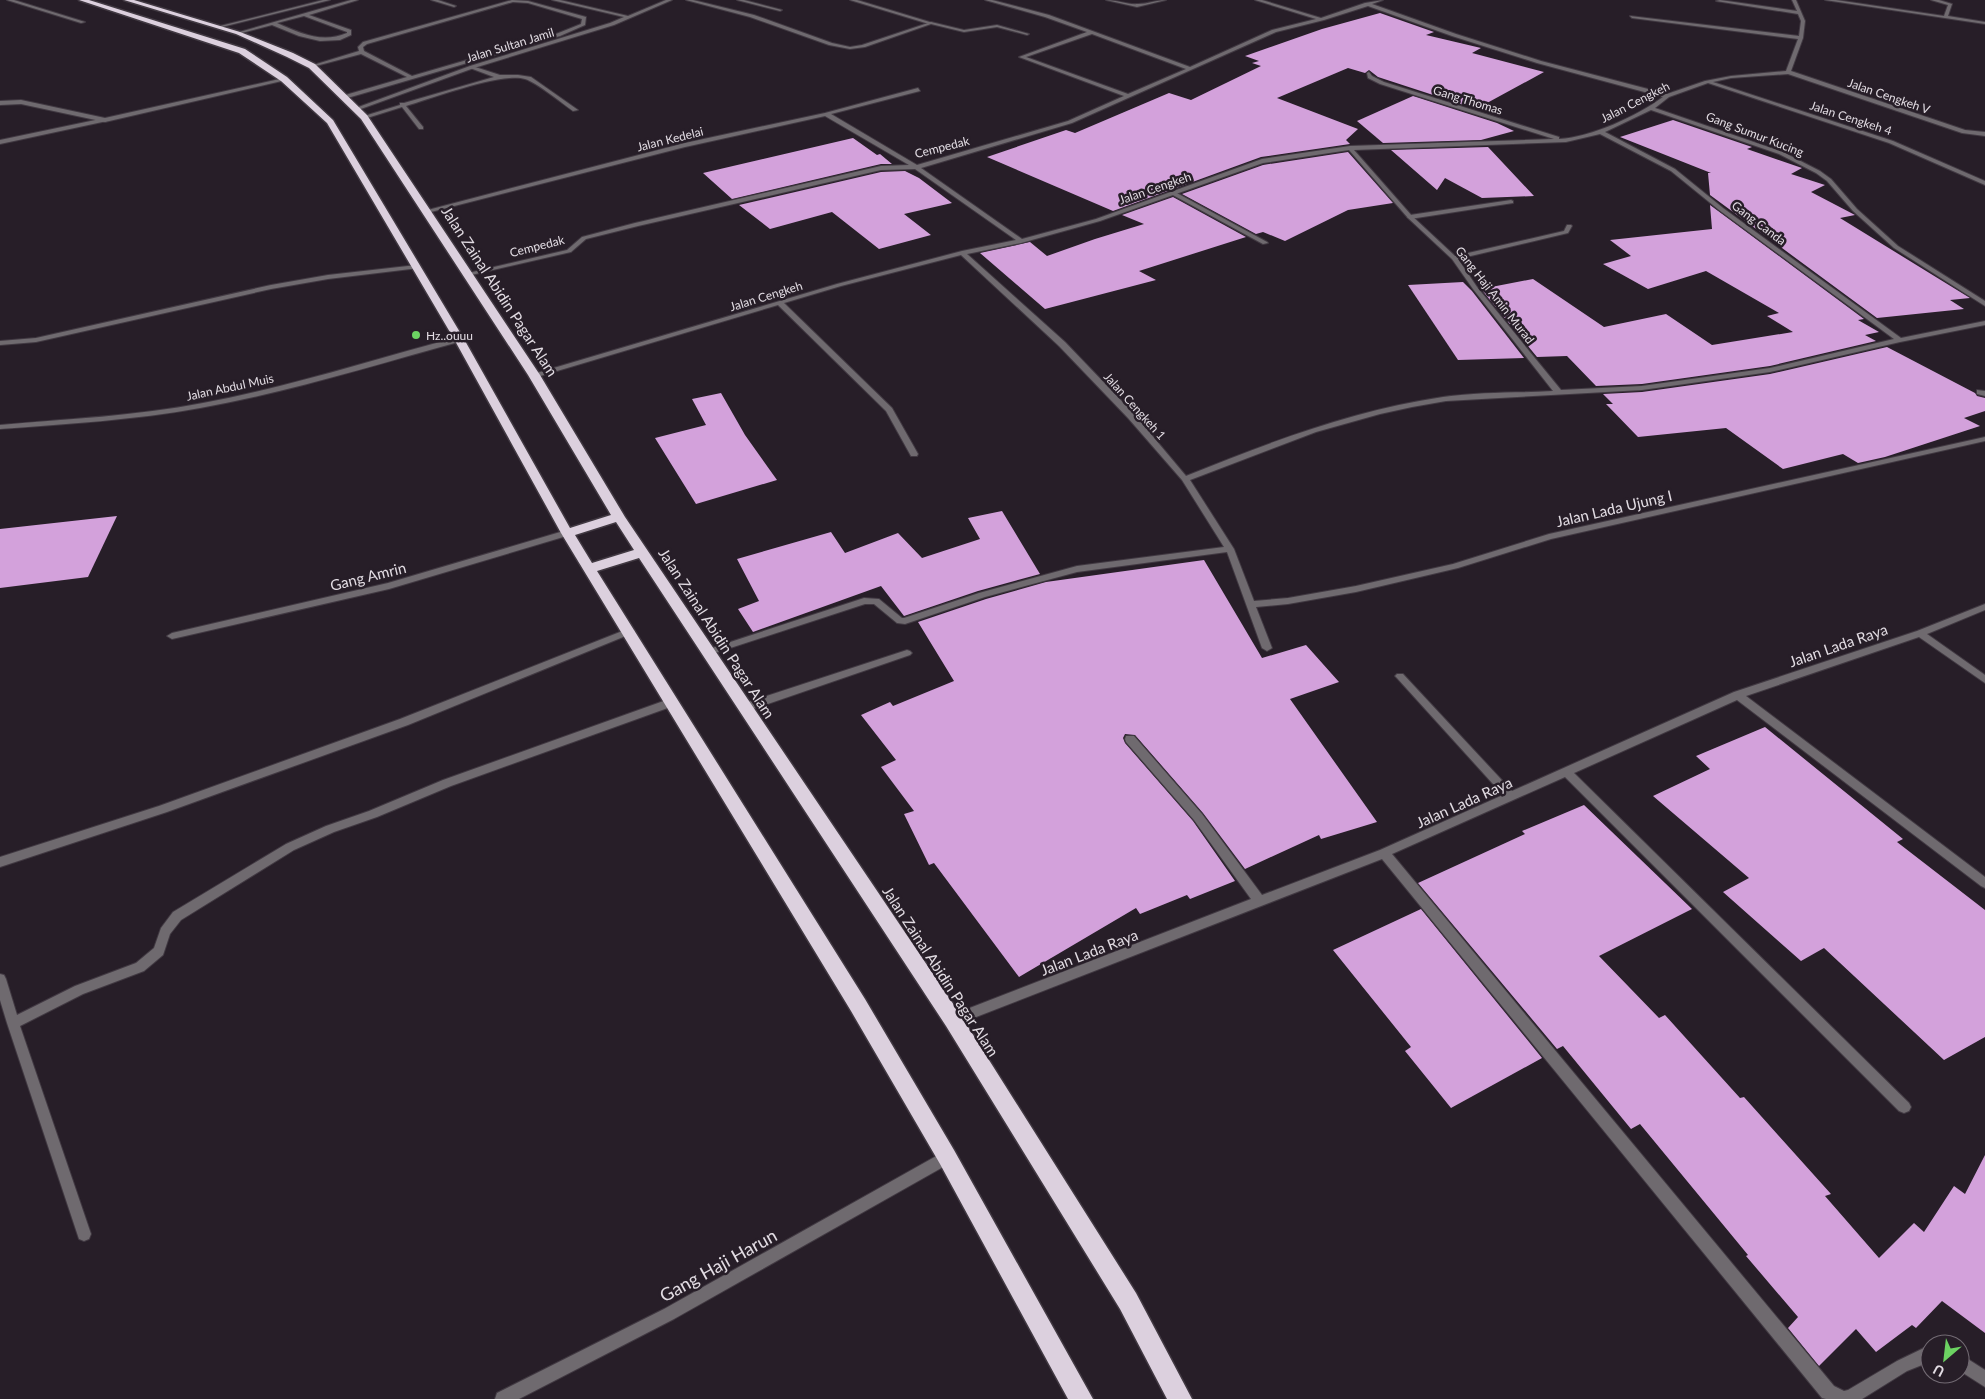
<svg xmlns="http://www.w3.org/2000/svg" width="1985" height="1399" font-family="Lato,sans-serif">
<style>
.building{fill:#d3a1db}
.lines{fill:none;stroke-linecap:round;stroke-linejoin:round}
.lane-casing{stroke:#413942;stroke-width:2}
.street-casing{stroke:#413942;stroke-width:2}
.highway-casing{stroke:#413942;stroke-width:3}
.lane{fill:#6f6a6f;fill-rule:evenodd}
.street{fill:#6f6a6f;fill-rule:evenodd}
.highway{fill:#dcd0de;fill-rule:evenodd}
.poi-dot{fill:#6cd362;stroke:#271e28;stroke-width:2}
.labels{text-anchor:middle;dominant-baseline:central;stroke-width:5;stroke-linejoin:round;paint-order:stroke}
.far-street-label{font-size:12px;fill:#e2dce3;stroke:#271e28}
.far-poi-label{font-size:12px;fill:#e2dce3;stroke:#271e28;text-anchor:start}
.street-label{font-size:15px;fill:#e2dce3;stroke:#271e28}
.near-street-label{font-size:18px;fill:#e2dce3;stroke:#271e28}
</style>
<rect width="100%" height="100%" fill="#271e28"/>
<g class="building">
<path d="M1380,13L1434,32L1426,35L1481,48L1472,53L1544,72L1476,109L1378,77L1369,70L1365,73L1348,68L1277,98L1358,129L1346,140L1350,144L1261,157L1113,211L987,157L1066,130L1075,133L1169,93L1191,100L1261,66L1252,63L1259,61L1245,56L1322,29Z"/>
<path d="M1413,96L1497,123L1514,131L1481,140L1383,143L1357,121Z"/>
<path d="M1673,120L1752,147L1747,149L1802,168L1791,174L1825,185L1811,192L1855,215L1840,218L1970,298L1950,300L1964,309L1877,318L1710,195L1708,173H1711L1620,137Z"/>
<path d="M853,138L877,155L880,154L892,164H881L732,199L703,173Z"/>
<path d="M1488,147L1534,196L1482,198L1445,178L1437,190L1391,150Z"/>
<path d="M1348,152L1393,203L1348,210L1285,241L1263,232L1256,234L1182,194L1263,165Z"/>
<path d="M905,171L919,178L952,203L904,214L931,235L879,249L832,212L770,229L739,205L881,172Z"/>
<path d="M1173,197L1246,237L1139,271L1156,280L1045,309L980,253L1030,242L1047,256L1095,239L1144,224L1122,215Z"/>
<path d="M1710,205L1864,319L1858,320L1879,332L1865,335L1876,341L1770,366L1642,384L1596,386L1567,356L1537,357L1481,289L1533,279L1604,327L1666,314L1712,345L1793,332L1767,316L1779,313L1706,271L1648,289L1603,264L1631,256L1610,240L1712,229Z"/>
<path d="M1463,282L1472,291L1524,358L1458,360L1408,285Z"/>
<path d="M1887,347L1975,393L1977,396L1985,398V411L1964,418L1980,426L1885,457L1858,463L1843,454L1783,469L1726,428L1638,437L1606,404H1613L1603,394L1642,392L1770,374Z"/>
<path d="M721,393L745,435L777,480L696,504L655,438L706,425L692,399Z"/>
<path d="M1002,511L1040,574L978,591L904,616L881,586L753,632L738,609L759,601L737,559L831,532L845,553L898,533L922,558L980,539L968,518Z"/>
<path d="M117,516L88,577L0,588V529Z"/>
<path d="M1204,560L1262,658L1306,645L1339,682L1290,699L1377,822L1321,839L1319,835L1245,869L1203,813L1135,735L1125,734L1123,738L1125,743L1193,821L1235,881L1190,899L1187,895L1140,914L1136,908L1019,977L934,863L929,865L904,814L914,811L881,767L896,760L861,715L890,702L893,706L954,681L918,622L986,599L1046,582Z"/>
<path d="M1765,727L1903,839L1897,842L1985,910V1037L1944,1060L1824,948L1801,961L1723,892L1749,878L1653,796L1710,769L1696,756Z"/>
<path d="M1584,805L1692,909L1599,956L1659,1018L1665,1015L1740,1098L1744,1097L1831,1194L1825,1196L1879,1258L1914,1223L1924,1232L1954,1186L1965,1194L1985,1155V1333L1942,1301L1916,1328L1912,1325L1876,1352L1856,1329L1819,1366L1788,1328L1798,1317L1746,1256L1748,1255L1640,1124L1631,1129L1563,1046L1557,1049L1418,883L1525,834L1522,831Z"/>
<path d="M1421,909L1542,1058L1451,1108L1405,1051L1411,1047L1333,950Z"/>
</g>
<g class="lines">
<defs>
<g id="lane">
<path d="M7,0H14L85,22L81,23Z"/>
<path d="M351,0H358L309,15L351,30V35L340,40L320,41L299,36L272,25L238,34L236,33ZM304,16L347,32V33C322,44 300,33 277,23Z"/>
<path d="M431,0H438L456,6L454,7Z"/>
<path d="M512,0L528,1L586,17L585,25L560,36L344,99L342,96L407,77L361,54L312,67L310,66L359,51L358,47L363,42ZM513,2L528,3L582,19L581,24L556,34L412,76L364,51L363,47L367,44Z"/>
<path d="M686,0H693L754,15L832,43L850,47L862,45L931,22L964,30L997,25L1029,34L1027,35L997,27L964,32L931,24L865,47L850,49L829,45L750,17Z"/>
<path d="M737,0H744L782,10L780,11Z"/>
<path d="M472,66L500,75H518L531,77L578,110L573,111C563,104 536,82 525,79C502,72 433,98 406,106L423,127V129H419L402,107L364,119L361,117L400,105V103H404L494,77L470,68Z"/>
<path d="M105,118L107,119V121L0,144V140Z"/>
<path d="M1173,191L1267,242L1268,243L1263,244L1171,194V192Z"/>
<path d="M1511,200L1513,201V203L1410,219L1407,217L1410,215Z"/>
<path d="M907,650L910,651L912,653L910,655L750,710L746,711L741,707L742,704Z"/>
</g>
<g id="street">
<path d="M323,0H330L218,28L216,27Z"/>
<path d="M552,0H560L628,16L666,0H672L614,25L474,68L358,110L353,109L470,66L610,23L624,17Z"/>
<path d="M850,0H857L933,23L929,24Z"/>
<path d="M985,0H992L1049,15L1190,67L1272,30L1316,19L1255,0H1262L1321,18L1365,3L1383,0L1372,4L1456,34L1541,61L1667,94L1705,81L1731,76L1786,71L1798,39L1632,18L1630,16L1799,36L1801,21L1798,14L1716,1L1720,0L1797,11L1792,0H1796L1805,21L1803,38L1791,71L1965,130L1985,132V136L1962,133L1788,74L1731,78L1713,82L1893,141L1985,181V185L1889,143L1708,83L1669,97L1655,108L1783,152L1820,171L1831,179L1857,209L1898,246L1985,301V306L1894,248L1853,211L1827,181L1816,173L1779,154L1651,110L1605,132L1675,169L1723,208L1901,338L1985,321V325L1900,342L1770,372L1642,390L1446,401L1412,407L1380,414L1316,432L1190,480L1234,549L1254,601L1288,598L1356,586L1453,564L1549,534L1985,437V441L1551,539L1458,568L1356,592L1288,604L1256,607L1272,648L1267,651L1262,648L1227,552L1077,572L985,597L905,624L897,623L874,604H865L712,654H706L704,652L706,650L864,598L879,599L902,618H904L979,593L1077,566L1224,547L1182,480L1128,418L1059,346L961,255L841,286L784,303L892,408L918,454L917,456H911L886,411L778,305L537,377H531L530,375L837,284L962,251L1016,240L915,169L881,170L638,226L586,239L571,252L467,276L464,274L567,250L582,237L635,223L881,166L909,165L825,116L685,147L427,213L424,211L685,143L825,113L918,88L920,91L831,114L917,165L1068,121L1124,96L1019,57L1087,32L1045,17ZM1368,6L1452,36L1537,63L1663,97C1637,116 1592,137 1559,139V137L1384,82L1372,76L1369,72L1367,73L1368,78L1380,84L1554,139L1350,146L1262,159L1096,219L1022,239L921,168L1072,123L1276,32L1324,20ZM1092,34L1186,69L1128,94L1026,57ZM1600,134L1671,171L1719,210L1894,339L1770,368L1642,386L1561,390L1477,287L1458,259L1568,233L1572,226L1571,225H1567L1564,231L1455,256L1412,216L1354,150L1566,142ZM1349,150L1408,218L1452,259L1473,289L1553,391C1517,393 1479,392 1443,397C1354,410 1270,442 1186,476L1134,414L1065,342L967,254L1021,243L1100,221L1263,163Z"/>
<path d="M1106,0C1117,0 1128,5 1138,4C1148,4 1156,0 1166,0L1137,7Z"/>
<path d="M1825,0H1836L1944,16L1948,5L1931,0H1939L1952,4L1948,16L1985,22V24Z"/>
<path d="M284,78L286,80L105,122L21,104L0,105V101L21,100L105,118Z"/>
<path d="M417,265L419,266V268L328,279L271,289L36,342L0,345V341L36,338L271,285L328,275Z"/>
<path d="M459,337H462V341C375,365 289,392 200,408C134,420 67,424 0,429V425C68,419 136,416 203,403C290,387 374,359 459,337Z"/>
<path d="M1977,390L1985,391V396L1977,394Z"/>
<path d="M567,530L571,533L570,535L389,589L172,639L167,636L172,633L388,583Z"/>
<path d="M1985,604V610L1927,634L1985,675V683L1919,637L1746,696L1985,877V888L1981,886L1737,700L1574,773L1909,1103L1911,1107L1909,1111L1904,1113L1899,1111L1565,777L1392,854L1834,1386L1844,1391L1848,1390L1897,1361L1926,1347H1930V1363H1927L1907,1371L1862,1399H1826L1822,1398L1382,859L953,1026L949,1024L947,1020L949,1016L1251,899L1194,820L1126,742L1125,739L1126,736H1134L1202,814L1262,895L1380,850L1503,795L1397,678L1395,676L1397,674H1403L1512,791L1734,692L1917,631Z"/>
<path d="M630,628L635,631L633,633L408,725L167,812L0,867V857L159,806L400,719Z"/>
<path d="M672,698L677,702L676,705L451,786L377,817L334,832L294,850L181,920L170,934L163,955L144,971L83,994L20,1026L91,1234L89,1239L84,1241L79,1239L7,1023L0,1000V974L4,975L6,979L17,1015L75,986L136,963L154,948L161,928L173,912L286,844L326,826L369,811L443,780Z"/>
<path d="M947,1150L952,1152L954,1157L952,1162L674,1319L519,1399H495L497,1393L664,1309Z"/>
<path d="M1960,1354L1985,1370V1387L1960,1371Z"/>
</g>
<path id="highway" d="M79,0H89L245,49L287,77L333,120L464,339L570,528L611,515L528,375L361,119L309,68L287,57L236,34L124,0H134L240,32L293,53L315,64L367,115L540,375L625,517L960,1014L1136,1293L1192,1399H1167L1120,1309L946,1026L639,558L597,571L865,999L954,1150L1093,1399H1068L940,1164L851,1011L561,533L454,339L327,123L281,81L239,53ZM616,522L634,550L592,563L575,535Z"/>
</defs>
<use href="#lane" class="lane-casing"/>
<use href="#street" class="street-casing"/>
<use href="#highway" class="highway-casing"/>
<use href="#lane" class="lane"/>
<use href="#street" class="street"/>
<use href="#highway" class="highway"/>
</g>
<circle class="poi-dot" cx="416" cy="335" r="5"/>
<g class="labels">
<g class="far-street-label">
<text transform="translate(510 45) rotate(-17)">Jalan Sultan Jamil</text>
<text transform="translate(1889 96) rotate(19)">Jalan Cengkeh V</text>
<text transform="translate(1468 100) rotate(17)">Gang Thomas</text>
<text transform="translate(1635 102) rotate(-27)">Jalan Cengkeh</text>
<text transform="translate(1851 118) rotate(18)">Jalan Cengkeh 4</text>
<text transform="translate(1755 134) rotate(21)">Gang Sumur Kucing</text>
<text transform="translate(670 139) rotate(-14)">Jalan Kedelai</text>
<text transform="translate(942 147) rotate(-14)">Cempedak</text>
<text transform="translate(1155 188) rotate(-19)">Jalan Cengkeh</text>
<text transform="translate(1759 223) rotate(37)">Gang Canda</text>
<text transform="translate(537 246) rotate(-14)">Cempedak</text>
<text transform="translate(1495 295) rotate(52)">Gang Haji Amin Murad</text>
<text transform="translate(766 296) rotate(-17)">Jalan Cengkeh</text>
<text transform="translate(230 387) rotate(-12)">Jalan Abdul Muis</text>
<text transform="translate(1135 406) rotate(48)">Jalan Cengkeh 1</text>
</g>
<g class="far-poi-label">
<text x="426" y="335">Hz..ouuu</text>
</g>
<g class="street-label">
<text transform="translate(500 291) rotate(57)">Jalan Zainal Abidin Pagar Alam</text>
<text transform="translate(1614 508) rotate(-13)">Jalan Lada Ujung I</text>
<text transform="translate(368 576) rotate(-14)">Gang Amrin</text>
<text transform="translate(717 633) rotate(57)">Jalan Zainal Abidin Pagar Alam</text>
<text transform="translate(1838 645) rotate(-19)">Jalan Lada Raya</text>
<text transform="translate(1464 802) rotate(-24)">Jalan Lada Raya</text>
<text transform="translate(1089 952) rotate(-21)">Jalan Lada Raya</text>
<text transform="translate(941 971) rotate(57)">Jalan Zainal Abidin Pagar Alam</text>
</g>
<g class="near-street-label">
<text transform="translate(718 1265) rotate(-29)">Gang Haji Harun</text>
</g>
</g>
<g transform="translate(1945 1359) rotate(208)"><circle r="24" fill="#271e28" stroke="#726a73"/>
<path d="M0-4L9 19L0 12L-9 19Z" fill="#6cd362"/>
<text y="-8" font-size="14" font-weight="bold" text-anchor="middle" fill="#e2dce3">U</text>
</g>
</svg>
